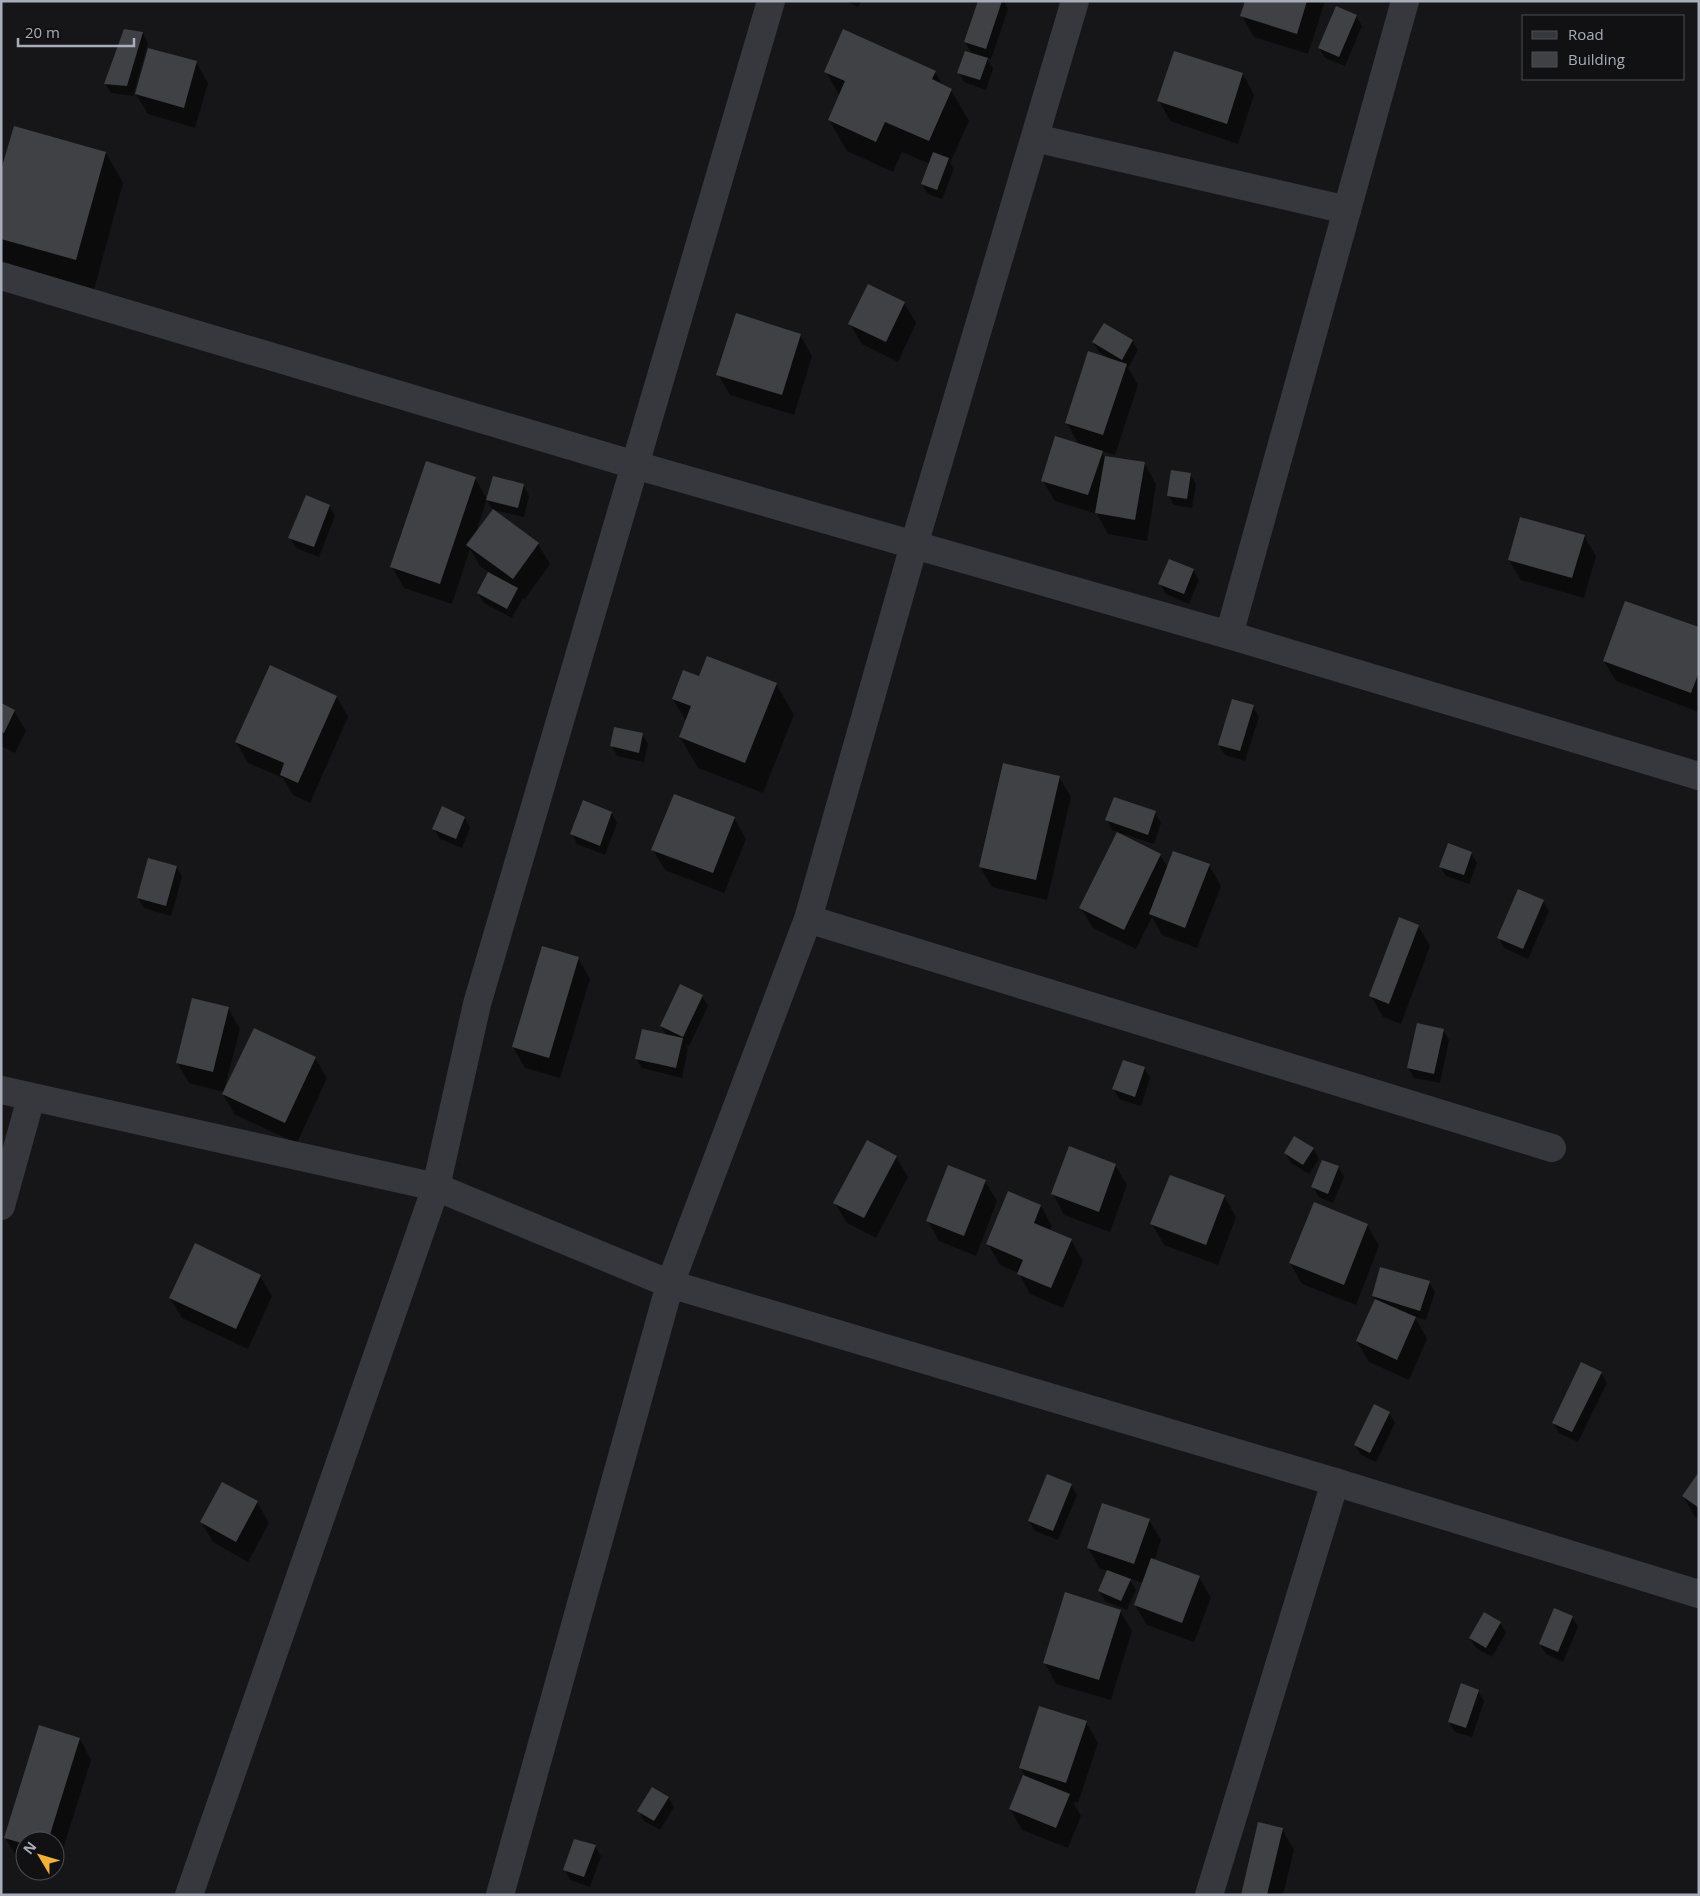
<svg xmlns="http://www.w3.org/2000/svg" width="1700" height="1896" font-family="'Open Sans',sans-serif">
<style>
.shadow{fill:#0007}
.building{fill:#404145}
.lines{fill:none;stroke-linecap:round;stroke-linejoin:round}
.minor{stroke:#37383d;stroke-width:28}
</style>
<rect width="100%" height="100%" fill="#161618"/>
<g class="shadow">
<path d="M846,1H861L858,7Z"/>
<path d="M979,1H1004L1008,9L991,59L986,57L993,69L986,90L964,82L959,72L972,54L965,42Z"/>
<path d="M1247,1H1325L1308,54L1254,37L1242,16Z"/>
<path d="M1356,16L1362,26L1345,66L1325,58L1319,48Z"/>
<path d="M143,33L148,43L133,96L111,93L105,83Z"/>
<path d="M196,62L208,83L195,128L148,114L136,94Z"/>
<path d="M826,72H935L943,86L951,90L969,121L950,163L954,169L942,199L928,194L922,184L930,164L902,152L893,172L847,151L829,120L840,96Z"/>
<path d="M1243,74L1254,95L1238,144L1170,121L1159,101Z"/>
<path d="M106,153L123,183L94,290L1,263V174Z"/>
<path d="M904,303L916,323L898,362L862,344L850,324Z"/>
<path d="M800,335L812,356L794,415L730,395L718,374Z"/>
<path d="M1132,340L1138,350L1128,368L1138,385L1115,455L1101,451L1105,457L1144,463L1156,484L1147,541L1108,534L1097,514L1055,501L1043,481L1079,445L1067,423L1107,357L1099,352L1093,342Z"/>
<path d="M1190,474L1196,484L1192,508L1174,505L1168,495Z"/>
<path d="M475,478L487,499L475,535L538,544L550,564L525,599L523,598L512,618L484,603L478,593L490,573L480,566L470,549L452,604L404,588L392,567Z"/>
<path d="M524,486L529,496L524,517L493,510L487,500Z"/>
<path d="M329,506L335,516L319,557L296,548L290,538Z"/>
<path d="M1584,536L1596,556L1584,598L1521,580L1509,560Z"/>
<path d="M1193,570L1199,580L1189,604L1166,594L1160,584Z"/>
<path d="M1699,629V712L1616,681L1604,661Z"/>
<path d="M700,678L776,684L794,715L763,793L698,768L680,737L686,721L673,699Z"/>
<path d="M337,697L348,717L310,803L293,795L283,778L248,763L236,742Z"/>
<path d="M1,705L14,711L26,731L15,753L1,746Z"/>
<path d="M1253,707L1259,717L1245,761L1225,755L1219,745Z"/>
<path d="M642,734L648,744L644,762L617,756L612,746Z"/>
<path d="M1059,777L1071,797L1047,900L992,887L980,867Z"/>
<path d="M612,813L617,823L605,855L577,844L572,834Z"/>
<path d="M1155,813L1161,823L1154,844L1120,833L1119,834L1160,855L1168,868L1209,865L1221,886L1197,948L1162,935L1152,917L1136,949L1093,928L1081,908L1118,832L1112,830L1107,820Z"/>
<path d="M465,818L470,828L462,848L440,839L434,829Z"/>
<path d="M734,818L746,839L724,893L665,870L653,850Z"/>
<path d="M1471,853L1477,863L1469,884L1446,876L1440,866Z"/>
<path d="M177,867L182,877L171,916L144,908L138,898Z"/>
<path d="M1543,901L1549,911L1528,959L1504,948L1499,938Z"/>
<path d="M1418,926L1430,946L1401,1024L1383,1017L1371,996Z"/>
<path d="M578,958L590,979L560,1078L525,1068L513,1047Z"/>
<path d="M702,996L708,1006L689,1046L686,1045L688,1049L682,1078L642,1068L636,1058L667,1036L661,1026Z"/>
<path d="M228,1008L240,1029L225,1087L315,1058L327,1078L297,1143L235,1115L223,1094L224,1092L189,1083L177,1062Z"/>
<path d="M1443,1030L1449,1040L1440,1083L1414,1078L1408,1068Z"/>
<path d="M1144,1068L1150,1078L1141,1106L1119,1099L1114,1089Z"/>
<path d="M1313,1149L1319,1159L1309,1174L1291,1163L1285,1153Z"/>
<path d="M896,1157L908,1177L876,1238L847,1223L835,1203Z"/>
<path d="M1115,1165L1127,1185L1110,1232L1064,1215L1053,1194Z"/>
<path d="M1338,1167L1344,1177L1333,1203L1319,1197L1313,1187Z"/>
<path d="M985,1181L997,1201L976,1256L939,1241L928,1221Z"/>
<path d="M1224,1196L1236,1217L1218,1265L1164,1245L1152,1224Z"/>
<path d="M1041,1206L1052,1226L1050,1231L1071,1240L1083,1261L1063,1308L1030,1294L1019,1273L1000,1265L988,1244Z"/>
<path d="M1367,1225L1379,1246L1356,1305L1302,1284L1290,1263Z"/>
<path d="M260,1276L272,1296L248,1349L182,1318L170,1298Z"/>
<path d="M1429,1282L1435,1292L1426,1320L1415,1317L1427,1339L1409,1380L1369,1362L1357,1341L1376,1301L1373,1296Z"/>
<path d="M1601,1373L1607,1383L1578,1442L1559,1433L1553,1423Z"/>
<path d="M1389,1413L1395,1423L1376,1462L1361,1455L1355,1445Z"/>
<path d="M1699,1474V1519L1695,1517L1683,1496Z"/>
<path d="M1071,1485L1077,1495L1058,1540L1035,1531L1029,1521Z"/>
<path d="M257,1502L269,1523L248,1562L213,1542L201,1522Z"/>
<path d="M1149,1520L1161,1540L1154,1561L1199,1577L1211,1598L1194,1642L1147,1625L1135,1605L1143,1583L1129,1578L1136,1590L1127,1610L1105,1601L1099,1591L1108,1571L1100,1569L1088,1548Z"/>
<path d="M1120,1611L1132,1631L1111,1700L1056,1684L1045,1663Z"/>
<path d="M1484,1613L1500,1623L1506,1633L1492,1657L1476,1648L1470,1638Z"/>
<path d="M1572,1617L1578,1627L1563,1662L1546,1654L1540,1644Z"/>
<path d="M1478,1691L1484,1701L1472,1737L1455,1732L1449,1722Z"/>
<path d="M1086,1722L1098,1743L1078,1803L1073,1802L1081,1816L1068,1848L1022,1830L1010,1809L1026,1778L1020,1767Z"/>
<path d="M80,1739L91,1760L56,1871L55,1841H25V1861L17,1858L5,1837Z"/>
<path d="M668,1797L674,1807L660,1830L644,1821L639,1811Z"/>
<path d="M1282,1829L1294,1850L1283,1895H1242Z"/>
<path d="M595,1846L601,1856L590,1887L570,1880L565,1870Z"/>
</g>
<g class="building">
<path d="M978,1H1002L986,49L964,42Z"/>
<path d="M1245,1H1307L1297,34L1240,16Z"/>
<path d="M1336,6L1357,15L1339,57L1318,48Z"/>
<path d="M124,29L143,32L127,86L104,84Z"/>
<path d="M843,29L936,71L932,79L952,89L929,141L885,122L876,142L828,120L845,81L824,72Z"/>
<path d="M148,48L197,61L184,108L135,94Z"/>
<path d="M965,51L988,58L980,80L957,73Z"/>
<path d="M1174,51L1243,73L1227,124L1157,101Z"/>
<path d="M14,126L106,152L76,260L1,239V170Z"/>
<path d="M933,152L949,158L937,190L921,184Z"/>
<path d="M868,284L905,302L886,342L848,324Z"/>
<path d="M736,313L801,334L782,395L716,375Z"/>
<path d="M1104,323L1133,340L1122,360L1092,342Z"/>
<path d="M1088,351L1127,364L1103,435L1065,423Z"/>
<path d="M1055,436L1103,451L1088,495L1041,481Z"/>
<path d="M1105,456L1145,462L1135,520L1095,513Z"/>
<path d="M426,461L476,477L440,584L390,567Z"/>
<path d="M1171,470L1191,473L1187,499L1167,496Z"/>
<path d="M493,476L524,484L518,508L486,500Z"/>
<path d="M306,495L330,505L314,547L288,538Z"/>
<path d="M493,509L539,543L513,579L466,545Z"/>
<path d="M1520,517L1585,535L1572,578L1508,560Z"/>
<path d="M1169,559L1194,569L1184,594L1158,584Z"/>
<path d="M488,572L518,588L507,609L477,593Z"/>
<path d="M1625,601L1699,627V672L1691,693L1603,661Z"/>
<path d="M707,656L777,683L745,763L679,737L691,706L672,699L683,670L699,676Z"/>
<path d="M270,665L337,696L298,783L280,775L284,763L235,742Z"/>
<path d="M1232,699L1254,705L1240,751L1218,745Z"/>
<path d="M1,703L15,710L4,733L1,732Z"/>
<path d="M614,727L643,733L639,753L610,746Z"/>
<path d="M1003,763L1060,776L1036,880L979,867Z"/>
<path d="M674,794L735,817L713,873L651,850Z"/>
<path d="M1114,797L1156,811L1148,835L1105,820Z"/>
<path d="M583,800L612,812L600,846L570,834Z"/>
<path d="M442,806L465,817L456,839L432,829Z"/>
<path d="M1117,832L1161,854L1124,930L1079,908Z"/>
<path d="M1448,843L1472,852L1464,875L1439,867Z"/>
<path d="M1173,851L1210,864L1185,928L1149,914Z"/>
<path d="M148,858L177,866L166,906L137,898Z"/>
<path d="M1518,889L1544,900L1523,949L1497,938Z"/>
<path d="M1399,917L1419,925L1389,1004L1369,996Z"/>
<path d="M542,946L579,957L549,1058L512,1047Z"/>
<path d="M680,984L703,995L683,1037L660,1026Z"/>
<path d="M192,998L229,1007L213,1072L176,1063Z"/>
<path d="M1417,1023L1444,1029L1434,1074L1407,1068Z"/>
<path d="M254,1028L316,1057L285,1123L222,1094Z"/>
<path d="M642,1029L683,1038L676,1068L635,1059Z"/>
<path d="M1123,1060L1145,1067L1135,1097L1112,1089Z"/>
<path d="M1294,1136L1314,1148L1303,1165L1284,1153Z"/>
<path d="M867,1140L897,1156L864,1218L833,1203Z"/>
<path d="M1069,1146L1116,1164L1099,1212L1051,1194Z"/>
<path d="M1322,1160L1339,1166L1328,1194L1311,1187Z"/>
<path d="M948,1165L986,1180L964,1236L926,1221Z"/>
<path d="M1170,1175L1225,1195L1206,1245L1150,1224Z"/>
<path d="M1008,1191L1041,1205L1034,1223L1072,1239L1051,1288L1017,1274L1023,1260L986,1244Z"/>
<path d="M1314,1202L1368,1224L1344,1285L1289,1263Z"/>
<path d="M195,1243L261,1275L236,1329L169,1298Z"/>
<path d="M1380,1267L1430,1281L1420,1311L1372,1296Z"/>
<path d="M1375,1299L1416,1317L1397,1360L1356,1341Z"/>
<path d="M1581,1362L1602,1372L1572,1432L1552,1423Z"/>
<path d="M1374,1404L1390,1412L1370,1453L1354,1445Z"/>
<path d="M1699,1472V1508L1682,1496Z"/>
<path d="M1047,1474L1072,1484L1053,1531L1028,1521Z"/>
<path d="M222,1482L258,1501L236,1542L200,1522Z"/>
<path d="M1102,1503L1150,1519L1134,1564L1087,1548Z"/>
<path d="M1151,1558L1200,1576L1182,1623L1134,1605Z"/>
<path d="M1107,1570L1131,1579L1121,1601L1098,1591Z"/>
<path d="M1065,1592L1121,1610L1099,1680L1043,1663Z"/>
<path d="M1554,1608L1573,1616L1558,1652L1539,1644Z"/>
<path d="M1484,1612L1501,1622L1486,1648L1469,1638Z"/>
<path d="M1461,1683L1479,1690L1466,1728L1448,1722Z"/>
<path d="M1039,1706L1087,1721L1066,1783L1019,1768Z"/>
<path d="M39,1725L80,1738L48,1841H25V1844L4,1838Z"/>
<path d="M1023,1775L1070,1794L1056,1828L1009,1809Z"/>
<path d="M652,1787L669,1797L654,1821L637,1811Z"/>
<path d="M1258,1822L1283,1828L1267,1895H1241Z"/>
<path d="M574,1839L596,1845L584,1877L563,1870Z"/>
</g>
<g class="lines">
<g class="minor">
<path d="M1035,138L1347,210"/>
<path d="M1,276L635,465L1229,635L1699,776"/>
<path d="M1229,635L1405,1"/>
<path d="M808,919L1552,1148"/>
<path d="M1,1090L436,1187L670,1284L808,919L914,545L1075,1"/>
<path d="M1,1206L31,1098"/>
<path d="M189,1895L436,1187L477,1004L771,1"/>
<path d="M500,1895L670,1284L1335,1482L1699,1594"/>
<path d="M1209,1895L1335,1482"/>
</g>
</g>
<rect width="1700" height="1896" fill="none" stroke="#a8adb8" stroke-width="5"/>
<rect x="1522" y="15" width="162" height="65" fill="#111113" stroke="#4d4f55"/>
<rect x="1532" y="31" width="25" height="8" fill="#37383d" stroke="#4d4f55"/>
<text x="1568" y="40" font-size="15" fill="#a8adb8">Road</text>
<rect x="1532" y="52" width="25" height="15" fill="#404145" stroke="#4d4f55"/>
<text x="1568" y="65" font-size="15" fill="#a8adb8">Building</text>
<g transform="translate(40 1856) rotate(308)"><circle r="24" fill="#111113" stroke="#4d4f55"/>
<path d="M0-4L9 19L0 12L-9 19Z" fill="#f2b134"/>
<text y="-8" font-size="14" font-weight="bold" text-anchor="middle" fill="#a8adb8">N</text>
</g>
<path d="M18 38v8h116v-8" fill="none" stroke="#a8adb8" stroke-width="2.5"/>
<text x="25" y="38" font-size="15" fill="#a8adb8" stroke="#111113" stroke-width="4" paint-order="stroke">20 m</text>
</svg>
